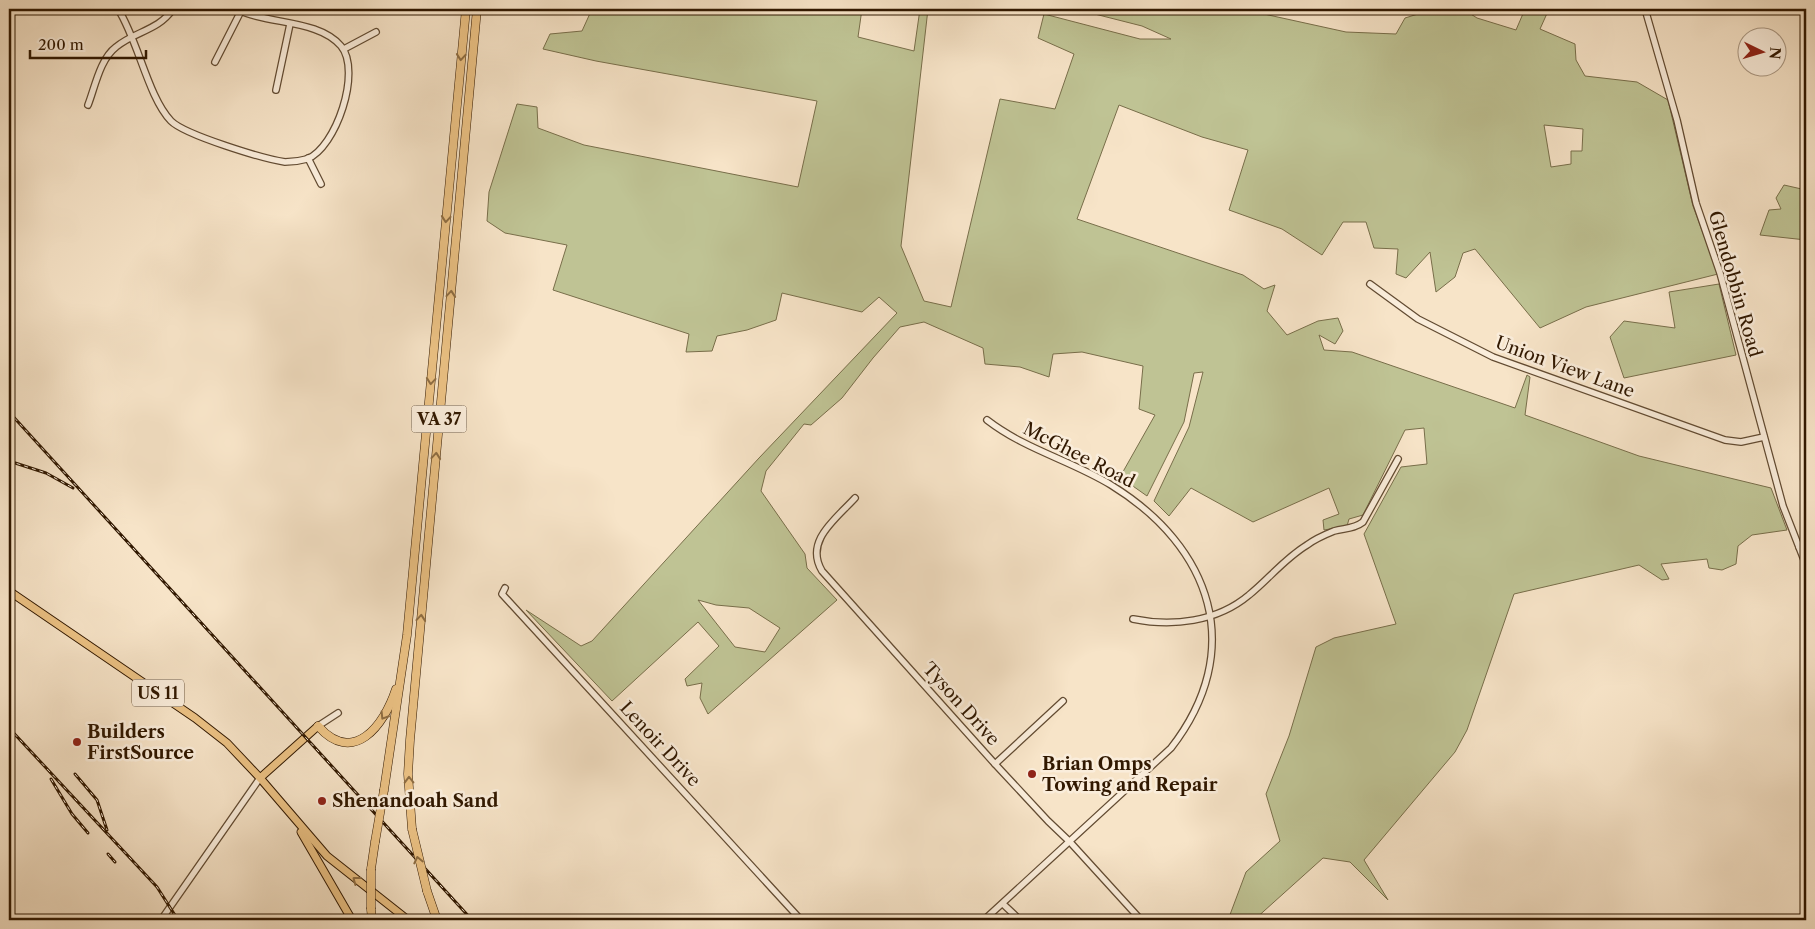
<svg xmlns="http://www.w3.org/2000/svg" width="1815" height="929" font-family="'Libre Caslon Text',serif">
<style>
.green{fill:#bfc394;stroke:#786e4a;fill-rule:evenodd}
.lines{fill:none;stroke-linecap:round;stroke-linejoin:round}
.minor-casing{stroke:#624b32;stroke-width:8}
.major-casing{stroke:#311800;stroke-width:9}
.highway-casing{stroke:#311800;stroke-width:9}
.minor{stroke:#faeddb;stroke-width:5.5}
.major{stroke:#ecc284;stroke-width:7}
.highway{stroke:#ecc284;stroke-width:8}
.rail-casing{stroke:#311800;stroke-width:3}
.rail{stroke:#faeddb;stroke-width:1;stroke-dasharray:4;stroke-linecap:butt}
.highway-bridge-casing{stroke:#311800;stroke-width:9;stroke-linecap:butt}
.highway-bridge{stroke:#ecc284;stroke-width:8}
.oneway{stroke:#8e6d42}
.poi-dot{fill:#8f2418;stroke:#faeddb;stroke-width:2}
.labels{text-anchor:middle;dominant-baseline:central;stroke-width:5;stroke-linejoin:round;paint-order:stroke}
.shield{fill:#faeddb;stroke:#6d5842;stroke-width:1}
.shield-label{font-size:16px;font-weight:bold;fill:#311800}
.street-label{font-size:18px;fill:#311800;stroke:#faeddb}
.poi-label{font-size:18px;font-weight:bold;fill:#311800;stroke:#faeddb;text-anchor:start}
</style>
<rect width="100%" height="100%" fill="#f7e4c8"/>
<filter id="stains"><feTurbulence type="fractalNoise" baseFrequency=".004" numOctaves="4"/><feColorMatrix values="0 0 0 0 .2 0 0 0 0 .09 0 0 0 0 .02 0 0 0 .5 -.17"/></filter>
<radialGradient id="worn" r=".72"><stop offset=".6" stop-color="#630" stop-opacity="0"/><stop offset="1" stop-color="#630" stop-opacity=".3"/></radialGradient>
<g class="green">
<path d="M592,9H862L858,37L914,51L920,9H928L901,246L924,301L951,307L1000,99L1055,109L1074,54L1038,38L1044,14L1140,39H1171L1142,26L1075,9H1241L1346,32L1396,34L1405,18L1434,9H1463L1477,18L1516,30L1525,9H1549L1540,29L1575,44L1576,60L1585,76L1637,82L1668,100L1693,206L1718,274L1586,307L1540,328L1475,249L1463,253L1455,277L1436,292L1430,252L1406,278L1396,274L1398,249L1374,248L1366,222H1343L1322,255L1282,229L1229,210L1248,150L1202,137L1119,105L1077,219L1243,275L1264,289L1275,285L1267,311L1287,335L1318,321L1338,318L1343,331L1335,344L1319,335L1324,350L1352,352L1515,408L1527,375L1530,377L1525,415L1639,456L1771,488L1787,530L1752,535L1738,546L1736,564L1722,570L1709,568L1707,559L1661,564L1669,579L1662,580L1639,565L1514,594L1467,730L1455,752L1364,860L1388,900L1350,862L1323,858L1254,920H1228L1246,872L1280,841L1266,794L1289,736L1316,647L1334,638L1396,624L1364,534L1401,467L1427,464L1424,428L1405,430L1363,515L1349,519L1347,526L1324,530L1323,520L1339,514L1329,488L1253,522L1191,488L1169,516L1154,501L1189,427L1203,372L1194,373L1184,422L1147,496L1120,477L1155,415L1139,409L1143,366L1082,352L1053,354L1049,377L1020,367L985,364L983,348L924,322L900,327L873,358L842,398L811,425L804,424L766,471L761,491L805,554L807,568L837,600L708,714L700,698L702,683L687,686L685,679L719,646L698,622L612,701L526,610L581,646L592,641L759,458L897,313L879,297L862,312L782,293L776,320L747,330L717,336L712,351L686,352L689,334L553,290L567,245L505,233L487,221L489,192L517,104L537,107L538,128L584,145L798,187L817,101L596,61L543,49L550,34L582,31ZM1544,125L1583,129L1582,151H1571V164L1551,167ZM698,600L716,605L749,608L780,628L765,652L735,647Z"/>
<path d="M1784,185L1806,190V240L1760,235L1769,210L1781,209L1776,198Z"/>
<path d="M1719,284L1736,355L1624,378L1610,337L1624,321L1675,328L1669,292Z"/>
</g>
<g class="lines">
<defs>
<g id="minor">
<path d="M118,9C138,40 148,97 171,121C185,135 264,159 285,162C292,162 300,161 307,159C336,148 362,71 341,46C318,19 268,25 236,9"/>
<path d="M1645,9L1677,120L1696,203L1720,273L1783,506L1806,565"/>
<path d="M344,49L376,32"/>
<path d="M215,62L241,11"/>
<path d="M276,90L290,24"/>
<path d="M88,105C95,87 100,59 116,47C135,31 158,31 173,9"/>
<path d="M308,158L321,184"/>
<path d="M1370,284L1418,319L1493,357L1725,440L1741,442L1764,437"/>
<path d="M855,498C836,519 804,541 822,571L995,764L1048,821L1070,842L1141,920"/>
<path d="M1799,547L1806,545"/>
<path d="M505,588L502,594L801,920"/>
<path d="M1133,619C1172,627 1217,622 1249,595C1269,579 1284,559 1307,545C1315,539 1324,535 1334,531C1345,528 1354,529 1363,522L1398,459"/>
<path d="M318,726L338,713"/>
<path d="M995,764L1063,701"/>
<path d="M1003,904L1020,920"/>
<path d="M492,918V920"/>
<path d="M161,920L260,778"/>
<path d="M984,920L1171,748C1247,650 1212,547 1111,485C1070,460 1026,450 987,420"/>
</g>
<g id="major">
<path d="M9,591L195,718L227,743L260,778L327,856L408,920"/>
<path d="M260,778L318,726"/>
<path d="M301,832L352,920"/>
</g>
<g id="highway">
<path d="M318,726C353,766 384,726 396,689"/>
<path d="M384,790L407,635L466,9"/>
<path d="M412,829L408,774L410,740L477,9"/>
<path d="M371,869L375,842"/>
<path d="M427,891L437,920"/>
<path d="M371,909L372,920"/>
</g>
</defs>
<use href="#minor" class="minor-casing"/>
<use href="#major" class="major-casing"/>
<use href="#highway" class="highway-casing"/>
<use href="#minor" class="minor"/>
<use href="#major" class="major"/>
<use href="#highway" class="highway"/>
<defs>
<g id="rail">
<path d="M9,412L472,920"/>
<path d="M9,461L46,473L73,488"/>
<path d="M9,728L157,887L178,920"/>
<path d="M75,774L97,800L107,830"/>
<path d="M51,779L72,814L88,833"/>
<path d="M108,854L115,862"/>
</g>
</defs>
<use href="#rail" class="rail-casing"/>
<use href="#rail" class="rail"/>
<defs>
<g id="highway-bridge">
<path d="M412,829L427,891"/>
<path d="M375,842L384,790"/>
<path d="M371,909V869"/>
</g>
</defs>
<use href="#highway-bridge" class="highway-bridge-casing"/>
<use href="#highway-bridge" class="highway-bridge"/>
</g>
<defs><path id="oneway-chevron" d="M-2-3.5L2.5 0L-2 3.5" fill="none" stroke-width="1.6" stroke-linecap="round" stroke-linejoin="round" transform="scale(1.25)"/></defs>
<g class="oneway">
<use href="#oneway-chevron" transform="translate(461 57) rotate(95)"/>
<use href="#oneway-chevron" transform="translate(446 219) rotate(95)"/>
<use href="#oneway-chevron" transform="translate(451 294) rotate(-85)"/>
<use href="#oneway-chevron" transform="translate(431 381) rotate(95)"/>
<use href="#oneway-chevron" transform="translate(436 456) rotate(-85)"/>
<use href="#oneway-chevron" transform="translate(421 618) rotate(-85)"/>
<use href="#oneway-chevron" transform="translate(384 716) rotate(122)"/>
<use href="#oneway-chevron" transform="translate(409 780) rotate(-91)"/>
<use href="#oneway-chevron" transform="translate(418 860) rotate(-103)"/>
<use href="#oneway-chevron" transform="translate(356 880) rotate(-143)"/>
</g>
<g class="poi-dot">
<circle cx="77" cy="742" r="5"/>
<circle cx="1032" cy="774" r="5"/>
<circle cx="322" cy="801" r="5"/>
</g>
<g class="labels">
<g class="shield">
<rect x="411.5" y="405.5" width="55" height="27" rx="4"/>
<rect x="132" y="679.5" width="52" height="27" rx="4"/>
</g>
<g class="shield-label">
<text x="439" y="419">VA 37</text>
<text x="158" y="693">US 11</text>
</g>
<g class="street-label">
<text transform="translate(1735 284) rotate(74)">Glendobbin Road</text>
<text transform="translate(1565 367) rotate(20)">Union View Lane</text>
<text transform="translate(1079 455) rotate(27)">McGhee Road</text>
<text transform="translate(961 704) rotate(48)">Tyson Drive</text>
<text transform="translate(660 744) rotate(47)">Lenoir Drive</text>
</g>
<g class="poi-label">
<text x="87" y="732">Builders<tspan x="87" dy="21">FirstSource</tspan></text>
<text x="1042" y="764">Brian Omps<tspan x="1042" dy="21">Towing and Repair</tspan></text>
<text x="332" y="801">Shenandoah Sand</text>
</g>
</g>
<rect width="1815" height="929" fill="none" stroke="#f7e4c8" stroke-width="30"/>
<rect x="10" y="10" width="1795" height="909" fill="none" stroke="#311800" stroke-width="2.5"/>
<rect x="15" y="15" width="1785" height="899" fill="none" stroke="#311800"/>
<g transform="translate(1762 52) rotate(95)"><circle r="24" fill="#faeddb" stroke="#aa9883"/>
<path d="M0-4L9 19L0 12L-9 19Z" fill="#8f2418"/>
<text y="-8" font-size="14" font-weight="bold" text-anchor="middle" fill="#311800">N</text>
</g>
<path d="M30 50v8h116v-8" fill="none" stroke="#311800" stroke-width="2.5"/>
<text x="38" y="50" font-size="15" fill="#311800" stroke="#faeddb" stroke-width="4" paint-order="stroke">200 m</text>
<rect width="100%" height="100%" filter="url(#stains)"/>
<rect width="100%" height="100%" fill="url(#worn)"/>
</svg>
